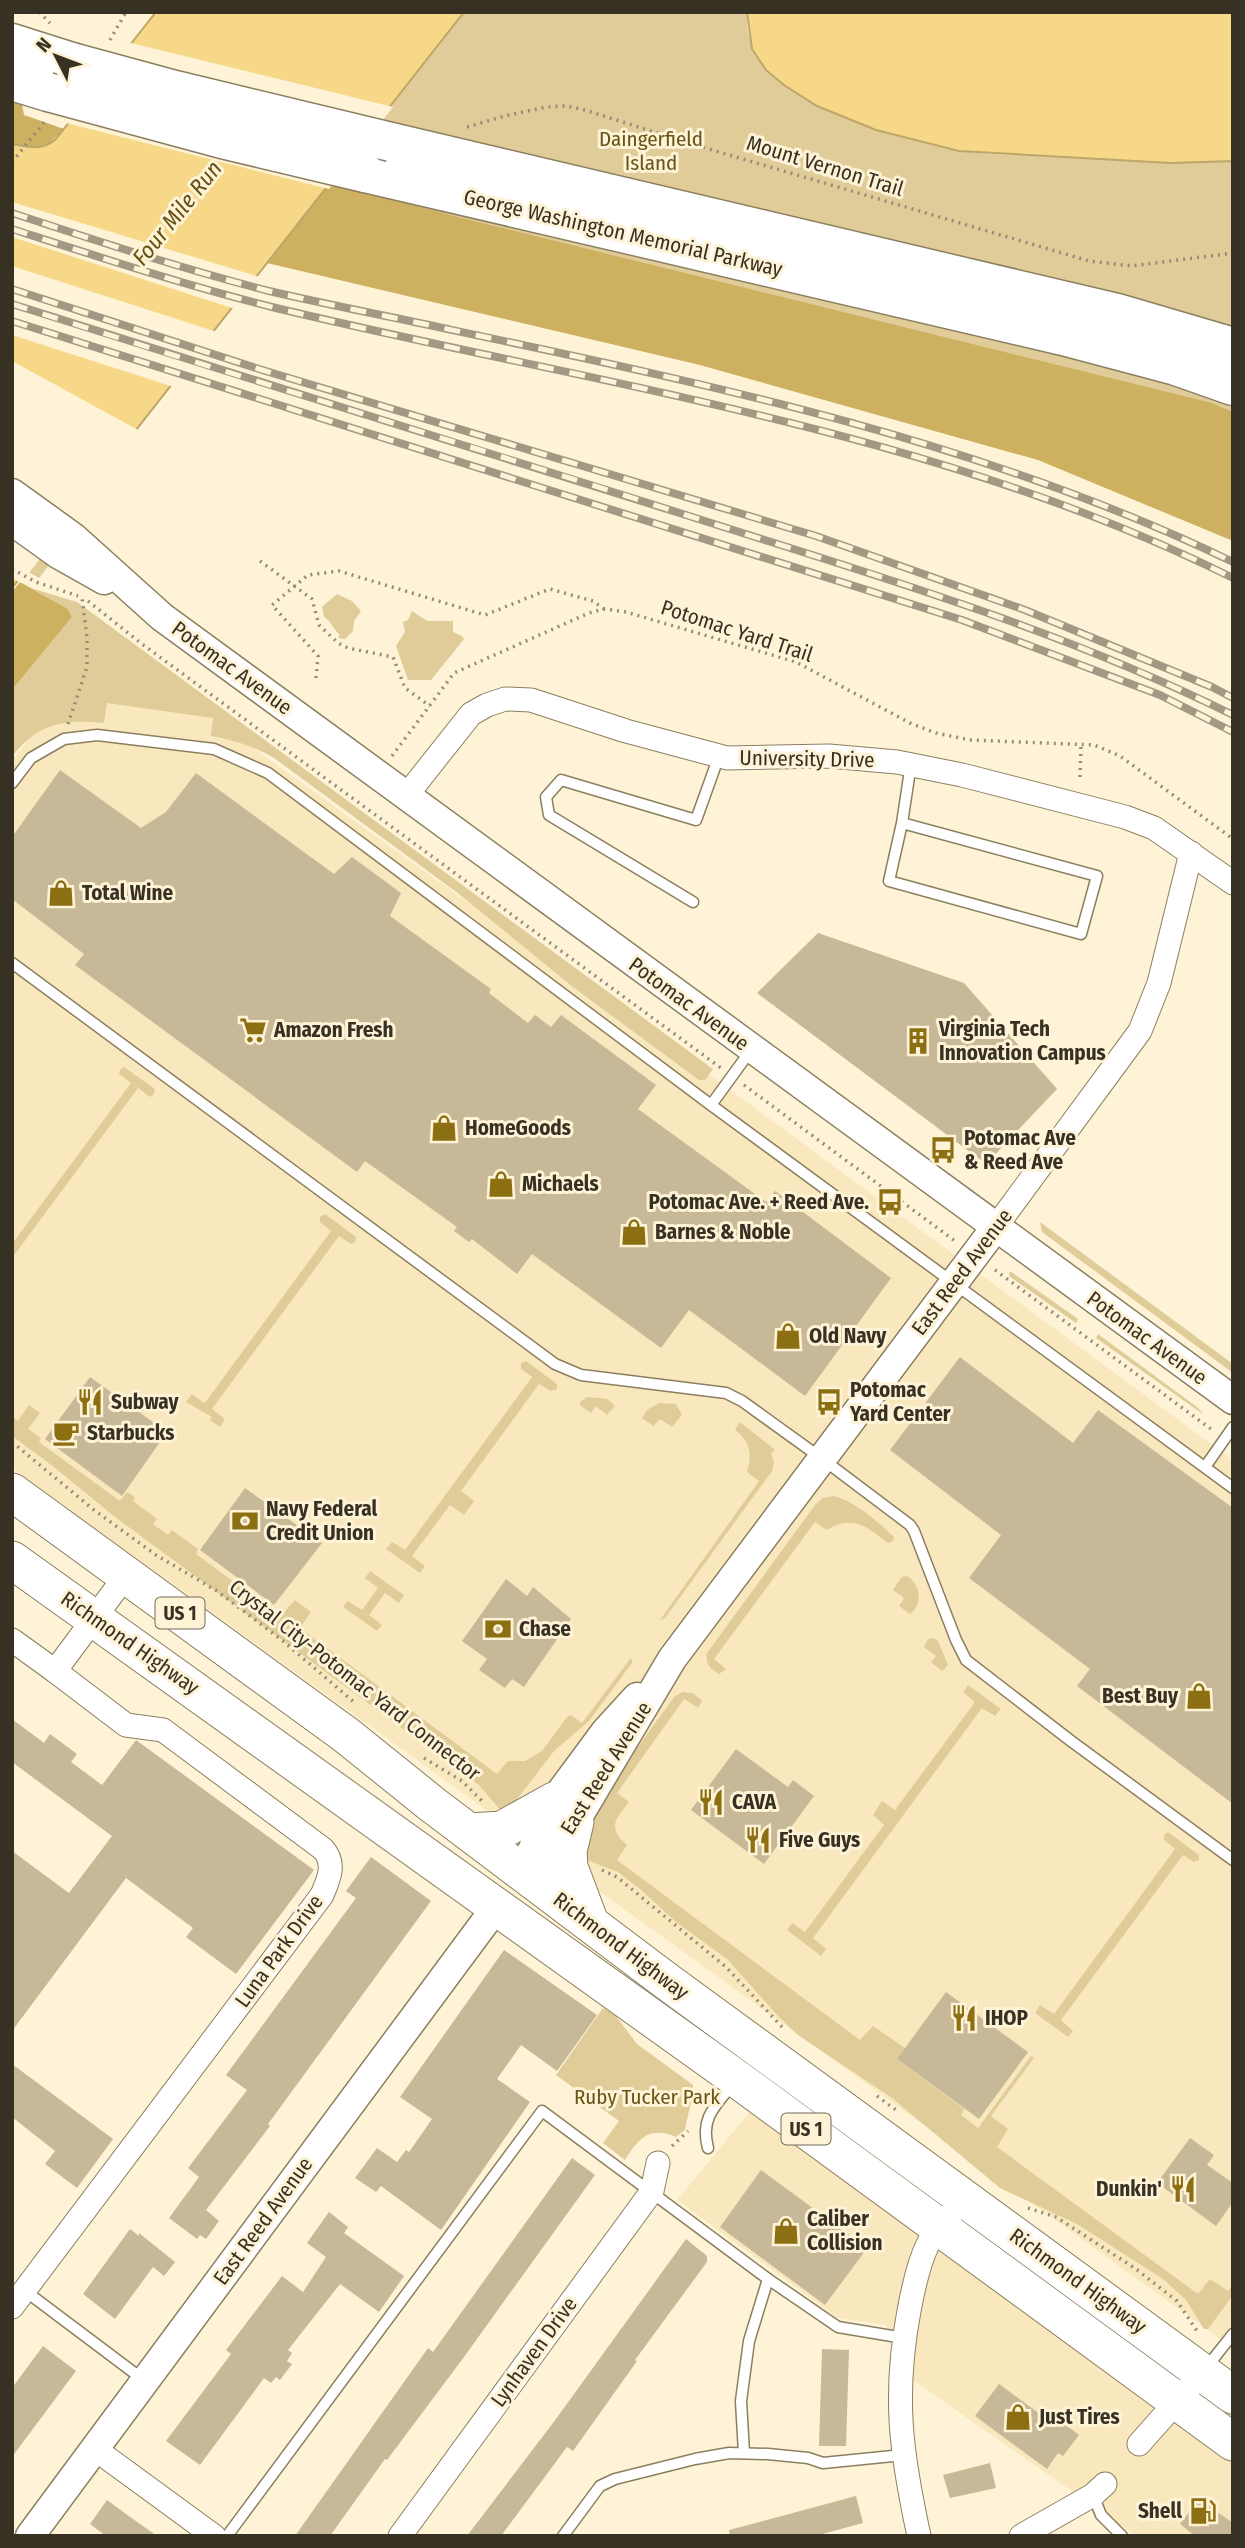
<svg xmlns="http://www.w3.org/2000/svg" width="1245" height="2548" font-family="'Fira Sans Condensed',sans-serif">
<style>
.built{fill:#f9e8bd}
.green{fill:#dfcc99}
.forest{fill:#cdb060}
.water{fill:#f7d888;stroke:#bda66a;stroke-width:2}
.pier{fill:#fef3d6}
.building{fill:#c7b997}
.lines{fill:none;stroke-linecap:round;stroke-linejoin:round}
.service-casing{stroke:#8c7f5f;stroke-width:13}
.minor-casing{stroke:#8c7f5f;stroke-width:25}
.tertiary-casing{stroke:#8c7f5f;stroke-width:31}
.trunk-casing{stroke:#8c7f5f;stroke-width:39}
.motorway-casing{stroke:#8c7f5f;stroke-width:41}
.path{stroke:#958c77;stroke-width:3.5;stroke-dasharray:2 5;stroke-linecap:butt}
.service{stroke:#fff;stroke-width:10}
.minor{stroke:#fff;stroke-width:23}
.tertiary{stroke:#fff;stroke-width:28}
.trunk{stroke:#fff;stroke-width:37}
.motorway{stroke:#fff;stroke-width:38}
.rail-casing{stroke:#a19983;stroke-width:8}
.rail{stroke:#fef3d6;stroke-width:5;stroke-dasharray:16;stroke-linecap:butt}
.motorway-bridge-casing{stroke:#8c7f5f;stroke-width:41;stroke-linecap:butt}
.motorway-bridge{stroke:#fff;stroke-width:38}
.labels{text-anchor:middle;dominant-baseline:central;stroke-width:6;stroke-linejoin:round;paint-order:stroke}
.shield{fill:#fef3d6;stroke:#736b59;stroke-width:2}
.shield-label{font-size:19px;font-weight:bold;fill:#373123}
.park-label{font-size:21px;fill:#685417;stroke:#fef3d6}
.street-label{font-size:21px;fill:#373123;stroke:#fef3d6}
.poi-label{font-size:21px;font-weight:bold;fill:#373123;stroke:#fef3d6;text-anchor:start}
.water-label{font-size:23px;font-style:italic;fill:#655114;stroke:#fef3d6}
</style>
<rect width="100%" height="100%" fill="#fef3d6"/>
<g class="built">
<path d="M77,675L159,680L438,881L589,986L1233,1460V2348L12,1468V761Z"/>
<path d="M754,2107L1233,2458V2536H1136L913,2380L892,2349L886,2325L838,2318L677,2200Z"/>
</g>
<g class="green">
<path d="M464,12H747C743,87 829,110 885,129C910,137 936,149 962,151C991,155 1022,155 1052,156C1112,160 1172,163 1233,161V464L312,204Z"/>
<path d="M12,537L50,564L39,578L12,563Z"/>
<path d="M31,588L77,602L713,1069L705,1080H699L573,987L459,894L274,758C253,746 234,740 211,736L213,718L107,703L104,723C63,719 38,723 12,757V690L72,617L68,609Z"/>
<path d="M337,594L352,601L361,611L354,621L353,631L345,639L338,638L340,635C333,629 332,622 324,617L322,607Z"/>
<path d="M412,611L427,621H453V632L462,636L464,639L431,680H408L396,646L405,632L403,622L408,620Z"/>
<path d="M124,1067L155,1089L154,1094L150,1097L138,1088L12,1258V1244L131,1083L119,1074L120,1070Z"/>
<path d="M325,1214L356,1237L355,1242L351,1244L339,1236L212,1409L225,1419L220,1427L210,1420L212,1417L186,1402L192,1394L204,1403L207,1400L331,1231L320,1222V1217Z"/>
<path d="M1040,1222L1233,1364V1373L1042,1232Z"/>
<path d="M1010,1271L1078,1319L1076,1323L1009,1276Z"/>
<path d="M1098,1334L1197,1407L1204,1415L1096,1338Z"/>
<path d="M526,1361L557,1384V1389L551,1391L539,1384L461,1491L474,1501L464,1515L450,1505L412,1556L425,1566L420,1573L386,1549L392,1542L405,1550L532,1377L521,1369V1363Z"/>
<path d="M587,1397L608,1399L615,1406L607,1415L596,1406L591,1413L580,1405V1402Z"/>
<path d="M659,1403L676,1404L682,1415L672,1427L660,1419L653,1426L642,1418L647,1410Z"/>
<path d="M29,1405L40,1413L28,1429L41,1438L39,1442L120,1501L127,1492L135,1497L133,1501L157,1519L153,1524L168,1535L172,1530L198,1549L196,1554L276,1613L280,1609L285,1611L295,1600L311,1612L300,1628L497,1774L508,1761H525L542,1751L567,1717L571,1715L582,1723L630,1659H632V1663L589,1721L554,1751L515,1802L502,1812L479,1785L115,1517L54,1467L12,1436V1417L18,1421Z"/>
<path d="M740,1422L775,1450L771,1454L774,1462L772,1471L665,1618L660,1620L759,1481L747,1472C752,1455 751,1442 735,1430Z"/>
<path d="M834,1496C856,1502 877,1521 894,1537L893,1541L888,1543C867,1527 853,1514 827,1530L815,1522L714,1659L726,1669L719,1674C710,1668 705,1665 707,1653L815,1505L823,1498Z"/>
<path d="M370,1571L404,1595L399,1603L385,1593L369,1615L382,1625L377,1631L343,1607L348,1601L362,1610L378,1588L365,1578Z"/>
<path d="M907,1576C921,1585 923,1604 910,1614L899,1606L904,1598L893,1590L902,1577Z"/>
<path d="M933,1638L938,1641L948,1665L942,1671L931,1662L936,1656L924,1647L928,1639Z"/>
<path d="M968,1685L1001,1709L995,1716L982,1708L813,1938L826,1949L821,1956L787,1930L792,1923L805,1932L884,1825L873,1815L882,1801L895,1810L975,1702L963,1692Z"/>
<path d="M683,1692L693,1693L702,1701L698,1708L684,1699L617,1793L629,1802C615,1820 607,1827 627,1845L617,1860L860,2040L873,2026L905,2048L898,2060L964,2109L961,2115L978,2128L1031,2056L1034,2058L991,2116L1008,2129L997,2147L1198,2294L1210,2279L1228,2291L1233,2285V2295L1208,2329H1204L1186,2300L1163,2279L1077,2224L1000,2188L892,2098L798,2035L778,2016L727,1959L676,1922L640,1889L618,1872L579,1857L583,1837L637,1748L675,1696Z"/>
<path d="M1168,1832L1199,1855V1860L1194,1862L1183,1855L1061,2020L1073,2031L1068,2037L1035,2013L1040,2005L1054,2014L1175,1849L1164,1840V1835Z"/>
<path d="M603,2008L615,2015L637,2044L693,2085C694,2097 687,2116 685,2130L676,2137C649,2126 639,2138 625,2160L603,2143L619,2121L556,2075Z"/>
</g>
<g class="forest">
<path d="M12,96L21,99L24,115L64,129L12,181Z"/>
<path d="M329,183L458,217L1212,403L1233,412V541L1038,460L700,365L267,263Z"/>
<path d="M20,582L68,609L72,617L12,690V592Z"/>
</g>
<g class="water">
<path d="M156,12H464L12,588V144C29,147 41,151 55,140Z"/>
<path d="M747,12H1233V161L1170,163L959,151L876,130L817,106L784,85L766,70L752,49Z"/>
</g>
<g class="pier">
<path d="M127,42L393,107L329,189L66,123Z"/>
<path d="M12,202L260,277L235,309L12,237Z"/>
<path d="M12,266L217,332L174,387L12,335Z"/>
<path d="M12,361L140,431L21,583L12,578Z"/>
</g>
<g class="building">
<path d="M60,770L141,828L166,812L196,773L334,874L352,857L401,893L390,916L491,989L489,993L528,1023L535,1015L551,1027L561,1015L656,1085L638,1109L766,1202L775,1191L891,1278L805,1396L689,1310L661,1348L532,1254L517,1274L472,1239L469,1242L454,1231L457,1227L365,1161L357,1172L75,965L84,954L12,899V837Z"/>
<path d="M818,933L964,983L1057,1089L986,1164L757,993Z"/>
<path d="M960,1357L1073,1443L1098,1410L1233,1508V1804L1077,1686L1090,1669L969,1578L1001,1535L890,1450Z"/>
<path d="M90,1377L167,1432L122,1496L45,1439Z"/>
<path d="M245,1488L322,1543L274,1605L200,1550Z"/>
<path d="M506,1579L527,1596L533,1587L571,1619L524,1687L512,1679L505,1688L479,1670L487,1659L462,1641Z"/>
<path d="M12,1719L44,1743L50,1734L77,1754L71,1762L102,1785L136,1740L314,1870L236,1974L186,1937L193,1928L126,1878L12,2031V1851L69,1893L112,1836L12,1762Z"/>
<path d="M736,1749L788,1787L793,1780L814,1796L764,1864L691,1810Z"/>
<path d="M371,1857L431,1901L268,2124L270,2126L206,2210L219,2221L206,2239L200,2235L197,2239L169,2218L199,2177L188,2168L247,2090L226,2075L356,1898L346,1891Z"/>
<path d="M504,1950L597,2015L557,2071L521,2045L497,2079L530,2102L441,2230L381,2186L376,2192L355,2178L377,2148L397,2162L406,2150L409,2152L432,2119L400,2097Z"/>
<path d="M946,1992L1028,2052L979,2119L897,2059Z"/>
<path d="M12,2064L113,2139L77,2188L45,2164L55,2151L12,2117Z"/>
<path d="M1190,2138L1214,2155L1207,2165L1233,2183V2202L1216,2226L1157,2183Z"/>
<path d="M572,2158L595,2175L464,2357L387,2460L385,2459L330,2536H295L428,2348L433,2352Z"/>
<path d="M761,2170L859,2242L856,2245L865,2251L825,2305L720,2227Z"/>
<path d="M329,2212L348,2227L344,2233L404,2276L379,2312L340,2284L288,2350L292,2353L287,2361L292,2364L280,2380L276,2377L271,2383L264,2378L200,2465L166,2441L231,2354L226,2350L282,2276L303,2292L326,2257L307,2243Z"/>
<path d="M130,2229L139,2236V2233L175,2262L164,2276L153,2267L115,2319L83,2294Z"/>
<path d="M686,2239L707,2256V2262L635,2360L637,2361L573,2451L567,2447L501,2536H467L556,2419Z"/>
<path d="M43,2346L76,2371L12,2457V2388Z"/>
<path d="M822,2349L849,2350L846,2446H819Z"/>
<path d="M999,2384L1055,2425L1059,2420L1079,2435L1063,2456L1058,2453L1047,2469L975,2416Z"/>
<path d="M990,2463L996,2488L950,2498L943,2475Z"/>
<path d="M856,2496L863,2523L815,2536H730L729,2530Z"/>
<path d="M1199,2499L1233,2523V2536H1195L1180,2524Z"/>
<path d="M107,2500L126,2514L157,2536H106L90,2524Z"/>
</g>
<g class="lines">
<defs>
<g id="service">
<path d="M12,783L31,758L64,739L97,735L214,749L268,773L711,1105L1233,1488"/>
<path d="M902,823L1097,876L1081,934L889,881L902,823L911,764"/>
<path d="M693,902L549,815L546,797L561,780L696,820L719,756"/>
<path d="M12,963L555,1364L581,1375L726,1393L742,1401L821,1458L910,1525L914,1531L956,1640L966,1660L1071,1741L1233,1860"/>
<path d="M711,1105L751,1050"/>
<path d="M1205,1467L1233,1427"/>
<path d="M708,2148C700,2118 715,2106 733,2084"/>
<path d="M24,2290L145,2381"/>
<path d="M1206,2368L1233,2334"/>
<path d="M744,2453L741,2401L749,2341L768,2279"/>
<path d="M1093,2495L1101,2515L1122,2536"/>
<path d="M227,2536L542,2111L768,2279L838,2327L904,2338"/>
<path d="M563,2536L600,2486L615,2479L695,2459L729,2453L768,2454L808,2458L823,2463L903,2455"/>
</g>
<g id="minor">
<path d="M406,796L471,714L487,705L505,699L531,700L626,731L727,758L829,756L897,762L962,775L1125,817L1154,828L1233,883"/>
<path d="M995,1228L1140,1031L1159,983L1191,853"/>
<path d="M12,1640L55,1671L127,1574"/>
<path d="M12,2307L322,1895C329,1879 336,1863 323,1849L163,1730L126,1725L55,1671"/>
<path d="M1139,2444L1202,2373"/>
<path d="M95,2449L214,2536"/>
<path d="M400,2536L652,2191L658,2163"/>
<path d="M919,2536C901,2453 893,2396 909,2311C913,2289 918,2264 928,2244C936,2227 953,2212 966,2198"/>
<path d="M1021,2536L1093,2495L1105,2484"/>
</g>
<g id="tertiary">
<path d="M12,493L73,537L162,617L1233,1400"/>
<path d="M12,521L58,554L104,580"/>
<path d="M531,1868L545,1863L575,1822L672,1659L995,1228"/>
<path d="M527,1875L531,1868V1853L554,1801L605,1732L637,1697"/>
<path d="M30,2536L497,1906"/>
</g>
<g id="trunk">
<path d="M12,1492L346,1735L433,1805L665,1980L1233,2395"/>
<path d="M12,1560L737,2079L1233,2442"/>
<path d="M575,1822L568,1851L569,1867L590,1923"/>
<path d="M469,1832L502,1830L554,1801"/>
</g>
<g id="motorway">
<path d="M12,43L72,62"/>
<path d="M12,81L48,92"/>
<path d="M391,142L1117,313L1233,347"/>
<path d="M365,173L1063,336L1176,366L1233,386"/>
</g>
</defs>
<use href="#service" class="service-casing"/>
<use href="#minor" class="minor-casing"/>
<use href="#tertiary" class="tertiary-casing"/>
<use href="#trunk" class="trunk-casing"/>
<use href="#motorway" class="motorway-casing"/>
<g class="path">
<path d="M39,12L50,23"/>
<path d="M110,40L126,12"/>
<path d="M467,127L505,116L546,107L566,106L585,110L692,144L1089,261L1131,266L1233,253"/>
<path d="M12,162L46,120"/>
<path d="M260,561L312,599L319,625L338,643L348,648L393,657L405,688L430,706"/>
<path d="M12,569L36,582L78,596"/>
<path d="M88,601L142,644L721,1068"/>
<path d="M316,678L318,656L272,605L308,575L339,571L485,615L550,589L593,601L604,609"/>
<path d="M68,724L87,667V638L82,597"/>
<path d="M392,756L454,673L589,613L604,609L626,612L796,662L910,723L936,733L970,740L1094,745L1120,756L1233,839"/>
<path d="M1080,777L1081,745"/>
<path d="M744,1085L955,1241"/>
<path d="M995,1270L1211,1429"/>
<path d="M12,1442L94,1510L156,1555L217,1591L283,1641L355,1703"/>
<path d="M424,1758L462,1781L482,1801"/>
<path d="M602,1870L617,1877L726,1967L783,2028"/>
<path d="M877,2096L896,2110"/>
<path d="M672,2146L688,2131"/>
<path d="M1028,2208L1056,2217L1136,2269L1177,2301L1197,2331"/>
</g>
<use href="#service" class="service"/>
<use href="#minor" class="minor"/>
<use href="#tertiary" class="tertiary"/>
<use href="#trunk" class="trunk"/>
<use href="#motorway" class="motorway"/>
<defs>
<g id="rail">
<path d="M12,213C97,241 183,269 269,291C325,304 382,315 438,327C708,384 983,441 1233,562"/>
<path d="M12,229C99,257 187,286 276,308C597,385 934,429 1233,578"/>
<path d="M12,289L259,369L816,536L1025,610L1212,687L1233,698"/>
<path d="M12,304C236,376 462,443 686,515C873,575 1056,627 1233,715"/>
<path d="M12,321L962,620L1160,695L1233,732"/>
</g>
</defs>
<use href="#rail" class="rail-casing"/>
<use href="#rail" class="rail"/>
<defs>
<g id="motorway-bridge">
<path d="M72,62L175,90L391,142"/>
<path d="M48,92L222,139L365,173"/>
</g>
</defs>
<use href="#motorway-bridge" class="motorway-bridge-casing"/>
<use href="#motorway-bridge" class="motorway-bridge"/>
</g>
<defs>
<symbol id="shop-bare" viewBox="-9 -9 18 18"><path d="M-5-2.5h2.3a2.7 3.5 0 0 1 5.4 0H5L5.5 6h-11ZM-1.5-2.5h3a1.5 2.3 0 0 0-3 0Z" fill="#8c6f12" stroke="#fef3d6" stroke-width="2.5" paint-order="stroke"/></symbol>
<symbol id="supermarket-bare" viewBox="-9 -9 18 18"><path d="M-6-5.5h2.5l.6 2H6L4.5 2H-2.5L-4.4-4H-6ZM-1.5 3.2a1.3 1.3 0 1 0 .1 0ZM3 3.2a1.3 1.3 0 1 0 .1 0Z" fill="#8c6f12" stroke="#fef3d6" stroke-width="2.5" paint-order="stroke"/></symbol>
<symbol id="building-bare" viewBox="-9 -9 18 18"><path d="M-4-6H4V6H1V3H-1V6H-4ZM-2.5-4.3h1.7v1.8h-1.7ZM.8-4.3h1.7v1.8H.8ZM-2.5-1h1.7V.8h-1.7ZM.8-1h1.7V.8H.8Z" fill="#8c6f12" stroke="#fef3d6" stroke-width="2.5" paint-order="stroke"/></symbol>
<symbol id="bus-bare" viewBox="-9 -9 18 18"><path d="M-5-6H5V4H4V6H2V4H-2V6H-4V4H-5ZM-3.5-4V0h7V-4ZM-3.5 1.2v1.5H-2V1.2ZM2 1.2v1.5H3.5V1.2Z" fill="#8c6f12" stroke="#fef3d6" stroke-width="2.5" paint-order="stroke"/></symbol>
<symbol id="restaurant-bare" viewBox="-9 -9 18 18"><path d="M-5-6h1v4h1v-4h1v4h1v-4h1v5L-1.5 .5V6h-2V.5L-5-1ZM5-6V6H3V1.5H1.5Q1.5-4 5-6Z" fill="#8c6f12" stroke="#fef3d6" stroke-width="2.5" paint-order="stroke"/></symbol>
<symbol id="cafe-bare" viewBox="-9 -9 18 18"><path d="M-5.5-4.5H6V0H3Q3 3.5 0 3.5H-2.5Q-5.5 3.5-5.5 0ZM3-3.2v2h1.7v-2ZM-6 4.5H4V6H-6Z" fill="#8c6f12" stroke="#fef3d6" stroke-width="2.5" paint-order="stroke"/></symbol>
<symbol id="bank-bare" viewBox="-9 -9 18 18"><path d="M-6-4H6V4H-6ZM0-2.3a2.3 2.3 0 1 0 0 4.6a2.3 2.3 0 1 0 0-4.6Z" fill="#8c6f12" stroke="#fef3d6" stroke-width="2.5" paint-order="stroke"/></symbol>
<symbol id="fuel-bare" viewBox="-9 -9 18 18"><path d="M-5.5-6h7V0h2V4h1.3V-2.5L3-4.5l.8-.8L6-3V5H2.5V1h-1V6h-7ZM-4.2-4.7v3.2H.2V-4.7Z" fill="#8c6f12" stroke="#fef3d6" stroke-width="2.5" paint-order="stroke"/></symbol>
</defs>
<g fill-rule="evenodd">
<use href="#shop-bare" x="42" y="874" width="38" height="38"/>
<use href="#supermarket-bare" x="234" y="1011" width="38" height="38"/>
<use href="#building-bare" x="899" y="1022" width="38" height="38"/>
<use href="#shop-bare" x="425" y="1109" width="38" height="38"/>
<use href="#bus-bare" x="924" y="1131" width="38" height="38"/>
<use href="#shop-bare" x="482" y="1165" width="38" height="38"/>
<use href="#bus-bare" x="871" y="1183" width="38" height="38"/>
<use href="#shop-bare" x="615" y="1213" width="38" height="38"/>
<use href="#shop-bare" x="769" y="1317" width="38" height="38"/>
<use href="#restaurant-bare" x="71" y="1383" width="38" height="38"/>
<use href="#bus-bare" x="810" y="1383" width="38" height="38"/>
<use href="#cafe-bare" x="47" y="1414" width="38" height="38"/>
<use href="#bank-bare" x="226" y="1502" width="38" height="38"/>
<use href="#bank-bare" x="479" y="1610" width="38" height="38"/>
<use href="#shop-bare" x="1180" y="1677" width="38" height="38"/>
<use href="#restaurant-bare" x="692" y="1783" width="38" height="38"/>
<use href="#restaurant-bare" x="739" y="1821" width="38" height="38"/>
<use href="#restaurant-bare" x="945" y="1999" width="38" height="38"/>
<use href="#restaurant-bare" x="1164" y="2170" width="38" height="38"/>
<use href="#shop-bare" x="767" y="2212" width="38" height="38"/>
<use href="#shop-bare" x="999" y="2398" width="38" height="38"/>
<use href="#fuel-bare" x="1184" y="2492" width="38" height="38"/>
</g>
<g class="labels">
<g class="shield">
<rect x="155.5" y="1597.5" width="49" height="31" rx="5"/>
<rect x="781.5" y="2113.5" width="49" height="31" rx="5"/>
</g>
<g class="shield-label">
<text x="180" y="1613">US 1</text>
<text x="806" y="2129">US 1</text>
</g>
<g class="park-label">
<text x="651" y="139">Daingerfield<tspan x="651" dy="24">Island</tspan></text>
<text x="647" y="2097">Ruby Tucker Park</text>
</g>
<g class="street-label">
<text transform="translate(825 166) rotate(17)">Mount Vernon Trail</text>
<text transform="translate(623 233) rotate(13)">George Washington Memorial Parkway</text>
<text transform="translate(737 631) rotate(18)">Potomac Yard Trail</text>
<text transform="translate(232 668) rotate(36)">Potomac Avenue</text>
<text transform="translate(807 759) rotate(1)">University Drive</text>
<text transform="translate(689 1004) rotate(36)">Potomac Avenue</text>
<text transform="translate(962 1272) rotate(-53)">East Reed Avenue</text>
<text transform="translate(1147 1338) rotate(36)">Potomac Avenue</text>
<text transform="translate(130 1643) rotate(35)">Richmond Highway</text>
<text transform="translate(355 1680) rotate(38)">Crystal City-Potomac Yard Connector</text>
<text transform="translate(606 1768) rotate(-58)">East Reed Avenue</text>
<text transform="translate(621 1946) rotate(37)">Richmond Highway</text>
<text transform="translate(279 1951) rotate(-54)">Luna Park Drive</text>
<text transform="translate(263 2221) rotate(-54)">East Reed Avenue</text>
<text transform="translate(1078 2281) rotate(36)">Richmond Highway</text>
<text transform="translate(534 2352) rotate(-54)">Lynhaven Drive</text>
</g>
<g class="poi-label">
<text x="82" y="893">Total Wine</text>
<text x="939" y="1029">Virginia Tech<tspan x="939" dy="24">Innovation Campus</tspan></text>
<text x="274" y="1030">Amazon Fresh</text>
<text x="465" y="1128">HomeGoods</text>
<text x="964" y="1138">Potomac Ave<tspan x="964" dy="24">&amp; Reed Ave</tspan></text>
<text x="522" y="1184">Michaels</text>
<text x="869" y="1202" text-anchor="end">Potomac Ave. + Reed Ave.</text>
<text x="655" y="1232">Barnes &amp; Noble</text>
<text x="809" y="1336">Old Navy</text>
<text x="850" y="1390">Potomac<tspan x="850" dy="24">Yard Center</tspan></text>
<text x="111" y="1402">Subway</text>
<text x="87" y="1433">Starbucks</text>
<text x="266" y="1509">Navy Federal<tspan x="266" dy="24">Credit Union</tspan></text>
<text x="519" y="1629">Chase</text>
<text x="1178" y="1696" text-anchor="end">Best Buy</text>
<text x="732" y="1802">CAVA</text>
<text x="779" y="1840">Five Guys</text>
<text x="985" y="2018">IHOP</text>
<text x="1162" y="2189" text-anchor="end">Dunkin'</text>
<text x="807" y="2219">Caliber<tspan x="807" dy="24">Collision</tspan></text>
<text x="1039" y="2417">Just Tires</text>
<text x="1182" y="2511" text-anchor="end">Shell</text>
</g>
<g class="water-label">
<text transform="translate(177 213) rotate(-51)">Four Mile Run</text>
</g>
</g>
<rect width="1245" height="2548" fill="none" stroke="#373123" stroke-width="28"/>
<g transform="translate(56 56) rotate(312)" stroke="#fef3d6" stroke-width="5" paint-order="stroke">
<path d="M0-5L12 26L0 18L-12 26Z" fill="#373123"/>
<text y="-10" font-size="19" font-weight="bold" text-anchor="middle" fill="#373123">N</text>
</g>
</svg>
